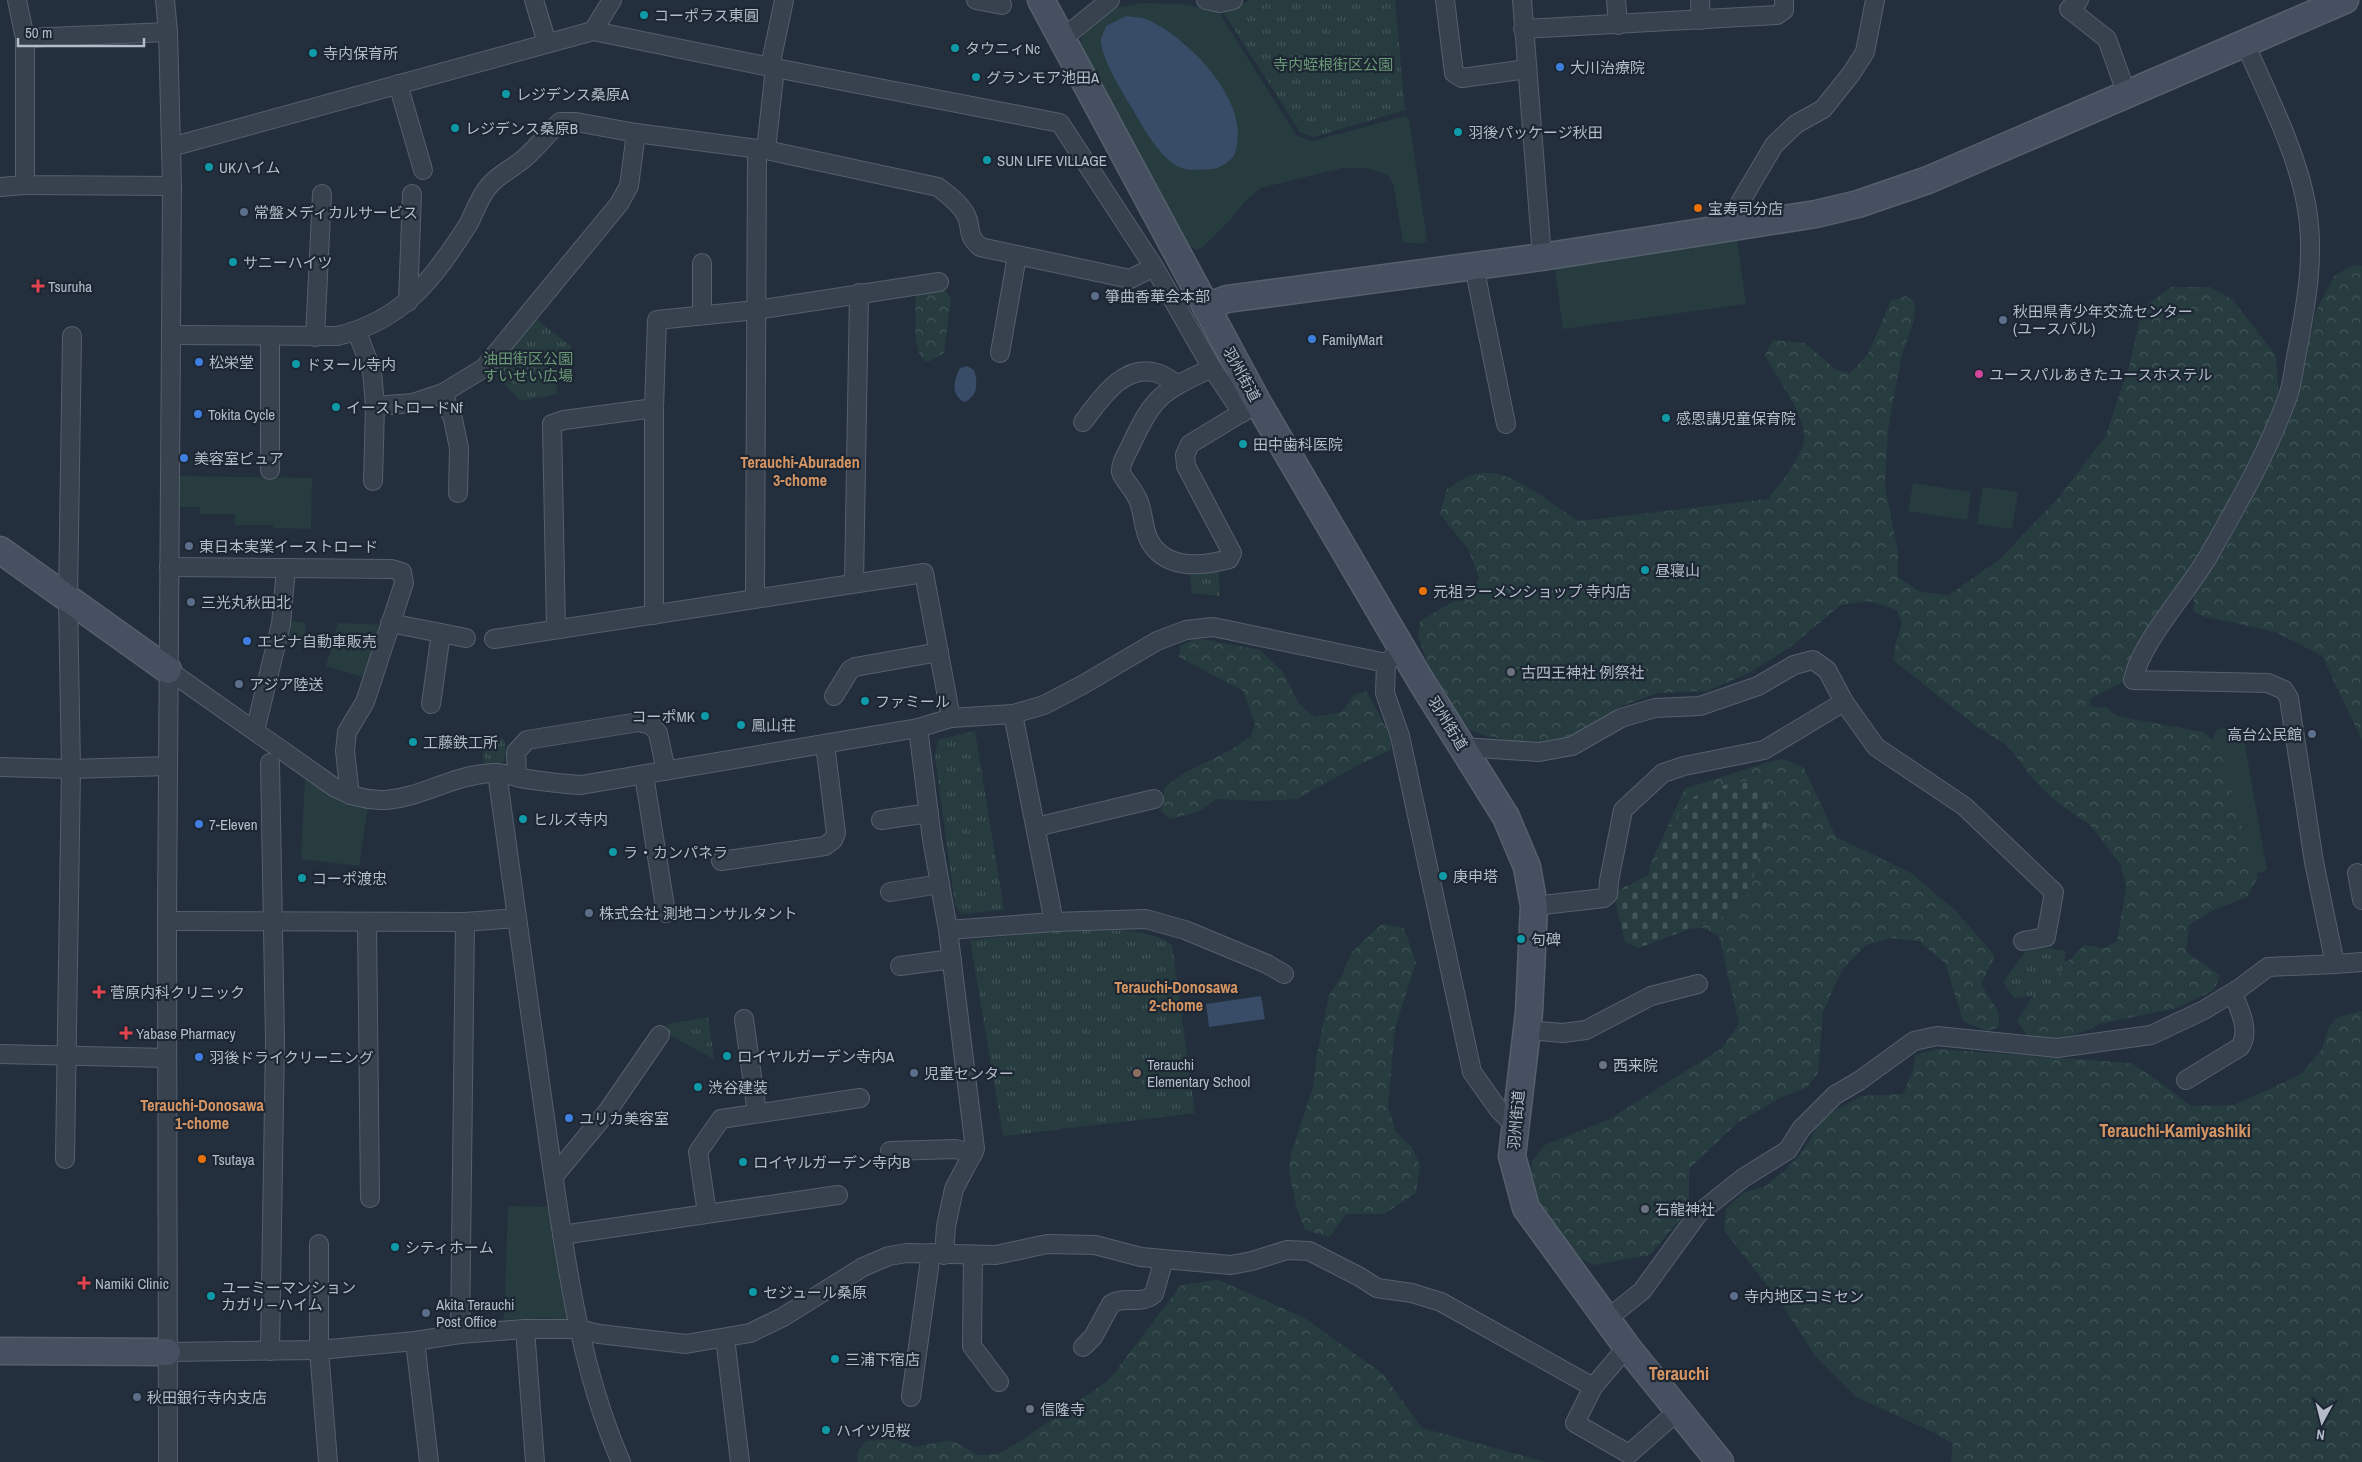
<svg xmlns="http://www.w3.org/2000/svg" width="2362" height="1462" font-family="'Archivo Narrow','Noto Sans JP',sans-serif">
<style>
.grass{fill:#263c3f;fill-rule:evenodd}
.forest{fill:url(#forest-crowns)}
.cemetery{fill:url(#cemetery-stones)}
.park{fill:url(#park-tufts)}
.water{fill:#394c67}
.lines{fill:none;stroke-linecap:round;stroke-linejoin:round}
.street-casing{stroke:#565f6c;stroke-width:20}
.secondary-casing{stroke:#565f6c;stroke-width:29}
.street{stroke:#38414e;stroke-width:18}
.secondary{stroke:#465061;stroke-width:26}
.culture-dot{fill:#0f9aa8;stroke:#1d2633;stroke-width:2}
.shop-dot{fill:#3f7fe0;stroke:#1d2633;stroke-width:2}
.food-dot{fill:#e8710a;stroke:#1d2633;stroke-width:2}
.service-dot{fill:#5c6f8a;stroke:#1d2633;stroke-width:2}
.health-dot{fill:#e0444e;stroke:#1d2633;stroke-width:2}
.hotel-dot{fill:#d1479c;stroke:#1d2633;stroke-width:2}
.worship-dot{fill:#6b7280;stroke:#1d2633;stroke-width:2}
.education-dot{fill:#8d6e63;stroke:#1d2633;stroke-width:2}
.labels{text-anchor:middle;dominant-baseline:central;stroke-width:4.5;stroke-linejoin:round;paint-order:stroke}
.poi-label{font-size:15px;fill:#b4bcc9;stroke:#1d2633;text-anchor:start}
.park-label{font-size:15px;fill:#6b9a76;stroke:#1d2633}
.street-label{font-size:15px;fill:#b4bcc9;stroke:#1d2633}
.neighbourhood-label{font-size:16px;font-weight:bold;fill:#d59563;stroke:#1d2633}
.quarter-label{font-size:18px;font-weight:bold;fill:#d59563;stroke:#1d2633}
</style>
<defs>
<pattern id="forest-crowns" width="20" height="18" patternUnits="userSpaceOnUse" patternTransform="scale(1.25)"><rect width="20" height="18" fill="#263c3f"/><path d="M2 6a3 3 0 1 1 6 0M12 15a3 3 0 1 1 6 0" fill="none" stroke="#435659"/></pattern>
<pattern id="cemetery-stones" width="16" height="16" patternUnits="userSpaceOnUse" patternTransform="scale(1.25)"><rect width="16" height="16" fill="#263c3f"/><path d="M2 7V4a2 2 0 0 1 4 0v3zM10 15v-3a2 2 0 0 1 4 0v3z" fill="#435659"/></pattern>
<pattern id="park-tufts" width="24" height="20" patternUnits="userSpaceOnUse" patternTransform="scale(1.25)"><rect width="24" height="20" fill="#263c3f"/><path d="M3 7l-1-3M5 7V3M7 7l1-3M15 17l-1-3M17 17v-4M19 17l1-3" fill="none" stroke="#435659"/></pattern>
</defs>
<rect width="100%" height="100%" fill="#242f3e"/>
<g class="grass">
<path d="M1142,3L1180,4L1218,11L1297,136L1313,141L1404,116L1409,119L1427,240L1422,244L1403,242L1393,183L1387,174L1366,168H1342L1261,188L1245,201L1232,218L1203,247L1197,250L1188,245L1081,49V38L1090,25L1115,8ZM1147,19L1186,44L1161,151L1141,124L1119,84Z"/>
<path d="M1737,239L1746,304L1563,329L1554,264Z"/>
<path d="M180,476L312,478L311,529L273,528V525H235V514H200V507H180Z"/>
<path d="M1913,483L1971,492L1967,520L1908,511Z"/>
<path d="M1983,487L2018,492L2012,529L1977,524Z"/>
<path d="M291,621L306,623L303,644L284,643Z"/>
<path d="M338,623L385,625L367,678L326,666Z"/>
<path d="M2236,727L2242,728L2267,870L2259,873H2243L2215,756L2213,735L2218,729Z"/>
<path d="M311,776L356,805L368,807L359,866L301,859L305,778Z"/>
<path d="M508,1206L553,1207L569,1316L565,1320L546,1318L504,1320Z"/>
</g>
<g class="forest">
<path d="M2354,265L2362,266V740L2322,656L2275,632L2202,616L2193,611L2194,596L2223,552L2259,486L2294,405L2316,311L2335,275Z"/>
<path d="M2171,287H2210L2233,300L2276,356L2279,401L2246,477L2136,652L2123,682L2090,699V705L2095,708L2106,707L2116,716L2203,732L2219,745L2250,858L2258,877L2247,897L2214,910L2189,925L2186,952L2220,975L2214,990L2177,1008L2099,1024L2086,1031L2063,1038H2029L2017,1021L2046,975L2072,958L2084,945L2105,948L2117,941L2126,888L2121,865L2090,825L2054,800L2032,778L2008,746L1976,726L1893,660L1896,642L1902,623L1897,610L1869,601L1841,605L1790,647L1751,672L1708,691L1657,693L1622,706L1567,739L1532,744L1487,736L1466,728L1427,662L1418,635L1420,621L1473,590L1479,577L1468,549L1440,514L1447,489C1456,484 1466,476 1475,474C1511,465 1549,504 1579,521L1768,499C1779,485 1803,456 1804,439C1806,414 1776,378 1765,355L1773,340L1805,343L1836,370L1850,373L1868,354L1891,301L1906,296L1915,302L1914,321L1901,358L1888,430L1885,486L1898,552V577L1920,592L1949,595L2000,559L2061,495L2106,435L2130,363L2142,309Z"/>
<path d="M937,289L944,290L951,298L944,353L930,361H925C911,348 917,317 915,299L916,294Z"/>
<path d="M1196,638L1260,650L1283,672L1299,704L1315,717L1342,712L1355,694L1367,692L1390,736L1391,750L1358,765L1297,799L1261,801L1217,799L1198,812L1170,819L1161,811L1165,787L1186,772L1229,751L1251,736L1255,724L1243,691L1179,657L1180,646Z"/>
<path d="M1783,759L1804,768L1836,837L1911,873L1956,911L1995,956L1981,984L1999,1013V1027L1987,1031L1963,1021L1945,963L1919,941L1890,938L1866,945L1842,970L1823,1012L1818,1073L1807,1087L1780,1098L1737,1123L1689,1169V1201L1681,1218L1650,1255L1593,1265L1578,1257L1545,1222L1529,1182L1532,1161L1545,1145L1610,1119L1722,1048L1739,1024L1719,936L1703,928L1669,929L1646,896L1650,865L1685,788C1718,780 1749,766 1783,759Z"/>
<path d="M1382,924L1404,928L1416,963L1395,1028L1388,1107L1396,1132L1412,1147L1420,1166L1416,1193L1384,1214H1346L1330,1237L1305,1230L1296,1205L1289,1171L1291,1154L1313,1087L1317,1054L1329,995L1341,977L1352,952Z"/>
<path d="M2362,1011V1462H1951L1953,1444L1935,1433L1856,1397L1815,1356L1783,1306L1724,1230L1726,1208L1745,1192L1764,1187L1786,1170L1801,1153L1825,1116L1862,1096L1903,1094L1912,1073L1916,1055L1936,1049L2131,1063L2157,1080L2191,1106L2234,1105L2300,1075L2322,1049L2329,1026L2339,1017Z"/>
<path d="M1218,1280L1303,1317L1383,1374L1422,1428L1546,1462H857L858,1451L866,1441L894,1439L914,1447L951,1440L978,1455L998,1454L1019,1442L1109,1380L1181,1285Z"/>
</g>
<path class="cemetery" d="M1752,780L1765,791L1770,812L1749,893L1730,914L1638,948L1625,942L1615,901L1617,891L1652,873C1659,850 1679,802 1702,792C1717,785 1736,783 1752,780Z"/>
<g class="park">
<path d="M1251,0H1395L1405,110L1314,137L1301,133L1223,12Z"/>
<path d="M533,317L572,347L557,368V394L520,401L490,368Z"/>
<path d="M1218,569L1220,596L1192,593L1190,574Z"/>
<path d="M975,731L1004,910L961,914L955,905L935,757L938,740Z"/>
<path d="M493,738L504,739L506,756L501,766H485L481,742Z"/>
<path d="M1076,929C1104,931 1149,927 1172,945L1195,1113L1003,1136L970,940Z"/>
<path d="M2030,945L2066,951L2064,967L2043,994L2014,998L2003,982Z"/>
<path d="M708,1017L714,1059L668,1034L667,1024Z"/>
</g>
<g class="water">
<path d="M1126,16C1133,17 1142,17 1148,20C1189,38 1253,104 1235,153C1232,161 1219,169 1211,169C1201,170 1186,171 1177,166C1160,157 1142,126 1133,110C1123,93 1102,60 1101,41C1101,36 1105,31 1106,26Z"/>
<path d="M967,366L974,370C978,383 978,397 964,402C950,394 954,380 960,368Z"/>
<path d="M1261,996L1265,1019L1209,1027L1206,1004Z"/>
</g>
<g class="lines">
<defs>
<g id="street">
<path d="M17,0L25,38L168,32"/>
<path d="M165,0L168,32L172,186L167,921L168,1462"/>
<path d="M534,0L547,43"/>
<path d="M976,0L1002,5"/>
<path d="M1206,0L1220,3L1233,0"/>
<path d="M1445,0L1454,73L1462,78L1527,69"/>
<path d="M1522,0L1542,257"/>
<path d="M1616,0L1618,25"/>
<path d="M1700,0L1701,20"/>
<path d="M2079,0L2069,9L2107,39L2127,95"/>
<path d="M1523,29L1777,15L1784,10V0"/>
<path d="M593,31L612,0"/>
<path d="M25,38V185L172,186"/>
<path d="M1062,39L1110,0"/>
<path d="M770,67L784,0"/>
<path d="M398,84L423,170"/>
<path d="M171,147L593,31L770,67L1060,123L1154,267L1212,368L1242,413"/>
<path d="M766,150L775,68"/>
<path d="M0,187L25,185"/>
<path d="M1725,228L1774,145L1796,124L1823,109L1851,74L1865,52L1875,0"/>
<path d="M1474,266L1506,424"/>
<path d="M408,302L412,194"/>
<path d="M702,315V263"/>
<path d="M357,332L372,371L375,406L373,481"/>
<path d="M171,335L337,336C403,321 435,277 469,223C475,211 480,196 489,186C500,173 516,167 528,155C539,145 548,133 560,122H576L636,133L766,150L938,187C948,195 960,203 966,215C973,229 965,233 980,247L1130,279L1154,267"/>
<path d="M315,337L322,194"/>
<path d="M1000,353L1017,256"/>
<path d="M1212,368C1161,392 1154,395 1130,447C1127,453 1120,464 1121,472C1123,480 1137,492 1140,505C1143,515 1144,528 1148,538C1163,570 1200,567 1229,559L1232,553L1186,466L1185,455L1190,444L1251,407"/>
<path d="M443,393L453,419L459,448L458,493"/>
<path d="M375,406L413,403L443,393L484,368L619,204L629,186L636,133"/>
<path d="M1083,422C1100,400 1123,363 1157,373C1164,375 1171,381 1178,384"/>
<path d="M270,470V336"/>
<path d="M169,567L392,569L402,572L404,583L365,702L347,732L345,751L350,795"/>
<path d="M854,583L859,293"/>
<path d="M755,597L757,149"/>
<path d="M654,615V408"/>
<path d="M390,623L466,638"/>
<path d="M556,629L552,424L564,420L654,408L657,320L756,310L939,282"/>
<path d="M494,639L924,573L951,718"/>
<path d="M1394,656L1386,663L1385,693L1400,736L1472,1072L1499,1110L1514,1125"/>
<path d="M168,670L334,787C397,822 433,776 493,773C502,772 511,776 520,778C540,781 560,784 581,785L918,728L951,718L1013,714L1044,705L1084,684L1157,641L1186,630L1213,627L1386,663"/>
<path d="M834,696L850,670L855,667L939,652"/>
<path d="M431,704L441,633"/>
<path d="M1013,714L1054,922"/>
<path d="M918,728L932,839L948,930L975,1149L954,1189L946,1226L944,1255"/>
<path d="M255,731L281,624L286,569"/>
<path d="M1463,747L1539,752L1572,746L1621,718L1655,708L1700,706L1758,686L1794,665L1813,660L1827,670L1844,702L1876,747L1964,806L2054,892L2046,937L2023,941"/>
<path d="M0,767L71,769L168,766"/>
<path d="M497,773C513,895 531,1017 548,1139C564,1248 577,1361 621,1462"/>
<path d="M644,775L666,913"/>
<path d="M517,777L516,752L527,740L639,722L651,725L658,733L666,771"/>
<path d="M881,820L929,813"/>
<path d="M1036,827L1154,799"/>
<path d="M721,861L825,846L833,840L836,833L825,744"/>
<path d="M2357,873L2362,900"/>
<path d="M890,892L940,884"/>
<path d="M1534,906L1604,898L1608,894L1609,881L1623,810L1663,773L1684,766L1764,750L1844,702"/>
<path d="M167,921L465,922L516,918"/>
<path d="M367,922L370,1198"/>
<path d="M948,930L1054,922L1146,919L1185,930L1267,964L1284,974"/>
<path d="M2335,964L2362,962"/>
<path d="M900,966L952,959"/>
<path d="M744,1019L757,1113"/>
<path d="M1527,1030L1563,1033L1586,1030L1651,996L1698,984"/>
<path d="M0,1054L167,1058"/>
<path d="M2186,1080L2240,1047C2251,1031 2239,1009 2233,993"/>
<path d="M890,1151L956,1149L973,1154"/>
<path d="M65,1159L71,769L68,600L72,336"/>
<path d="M554,1176L607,1112L660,1035"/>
<path d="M707,1213L698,1152L721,1119L860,1098"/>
<path d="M562,1235L838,1195"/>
<path d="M319,1244V1350L328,1462"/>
<path d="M973,1255L972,1346L999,1382"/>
<path d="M1607,1319L1642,1291L1698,1214L1743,1178L1788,1150L1801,1129L1835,1095L1859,1081L1914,1041L1937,1036L2057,1048L2151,1035L2204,1010L2240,988L2268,967L2335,964L2314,862L2289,698L2284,690L2268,683L2133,680C2141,641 2188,592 2209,555C2238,504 2268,452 2288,396C2293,382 2294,366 2297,352C2306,305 2315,257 2307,209C2298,153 2267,95 2245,43"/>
<path d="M525,1329L535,1462"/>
<path d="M460,1334L465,922"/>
<path d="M725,1338L740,1462"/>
<path d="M415,1341L429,1462"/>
<path d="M1083,1347L1093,1337L1111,1304C1125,1295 1140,1306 1154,1294L1164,1259"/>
<path d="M270,1351L275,1040L270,763"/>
<path d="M167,1352L319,1350L415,1341L460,1334L525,1329H579L599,1334L686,1344L750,1333L783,1317L863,1267L889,1256L907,1253L996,1255L1047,1244L1095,1245L1141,1257L1231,1265L1252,1261L1287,1250L1309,1251L1360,1277L1377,1288L1412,1293L1441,1302L1593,1387L1627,1347"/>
<path d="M1593,1387L1575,1423L1629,1454L1679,1410"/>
<path d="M911,1397L931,1253"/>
</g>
<g id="secondary">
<path d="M1041,0L1258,403L1421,681L1506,817L1527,867L1534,906L1529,1012L1512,1156L1526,1208L1627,1347L1720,1462"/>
<path d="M1206,307L1227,299L1542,257L1816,214L1858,204L1928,180L2345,0"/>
<path d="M0,550L168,670"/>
<path d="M0,1351L167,1352"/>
</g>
</defs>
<use href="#street" class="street-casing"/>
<use href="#secondary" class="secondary-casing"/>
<use href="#street" class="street"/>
<use href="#secondary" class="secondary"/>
</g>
<g class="culture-dot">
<circle cx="644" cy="15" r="5"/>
<circle cx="955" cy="48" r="5"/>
<circle cx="313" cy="53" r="5"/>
<circle cx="976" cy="77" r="5"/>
<circle cx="506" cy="94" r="5"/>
<circle cx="455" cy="128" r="5"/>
<circle cx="1458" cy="132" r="5"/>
<circle cx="987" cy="160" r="5"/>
<circle cx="209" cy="167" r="5"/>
<circle cx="233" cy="262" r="5"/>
<circle cx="296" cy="364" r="5"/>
<circle cx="336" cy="407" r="5"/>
<circle cx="1666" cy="418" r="5"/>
<circle cx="1243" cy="444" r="5"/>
<circle cx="1645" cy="570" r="5"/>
<circle cx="865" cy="701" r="5"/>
<circle cx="705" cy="716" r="5"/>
<circle cx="741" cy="725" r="5"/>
<circle cx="413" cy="742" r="5"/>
<circle cx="523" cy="819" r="5"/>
<circle cx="613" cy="852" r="5"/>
<circle cx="1443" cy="876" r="5"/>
<circle cx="302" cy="878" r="5"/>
<circle cx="1521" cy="939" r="5"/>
<circle cx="727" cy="1056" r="5"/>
<circle cx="698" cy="1087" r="5"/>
<circle cx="743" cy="1162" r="5"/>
<circle cx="395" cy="1247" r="5"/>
<circle cx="753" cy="1292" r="5"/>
<circle cx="211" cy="1296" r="5"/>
<circle cx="835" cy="1359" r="5"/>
<circle cx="826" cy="1430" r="5"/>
</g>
<g class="shop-dot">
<circle cx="1560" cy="67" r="5"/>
<circle cx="1312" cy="339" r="5"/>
<circle cx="199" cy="362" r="5"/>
<circle cx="198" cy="414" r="5"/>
<circle cx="184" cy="458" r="5"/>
<circle cx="247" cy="641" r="5"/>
<circle cx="199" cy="824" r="5"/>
<circle cx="199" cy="1057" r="5"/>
<circle cx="569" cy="1118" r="5"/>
</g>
<g class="food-dot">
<circle cx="1698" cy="208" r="5"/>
<circle cx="1423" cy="591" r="5"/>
<circle cx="202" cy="1159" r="5"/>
</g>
<g class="service-dot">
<circle cx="244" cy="212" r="5"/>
<circle cx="1095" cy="296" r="5"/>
<circle cx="2003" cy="320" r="5"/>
<circle cx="189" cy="546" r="5"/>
<circle cx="191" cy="602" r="5"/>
<circle cx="239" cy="684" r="5"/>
<circle cx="2312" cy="734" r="5"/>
<circle cx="589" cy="913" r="5"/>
<circle cx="914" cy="1073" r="5"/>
<circle cx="1734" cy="1296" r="5"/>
<circle cx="426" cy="1313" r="5"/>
<circle cx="137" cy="1397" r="5"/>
</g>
<g class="health-dot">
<path d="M35.5 278.5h5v5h5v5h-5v5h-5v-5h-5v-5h5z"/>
<path d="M96.5 984.5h5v5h5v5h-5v5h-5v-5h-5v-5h5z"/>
<path d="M123.5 1025.5h5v5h5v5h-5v5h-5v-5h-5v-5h5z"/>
<path d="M81.5 1275.5h5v5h5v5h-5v5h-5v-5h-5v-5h5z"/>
</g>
<circle class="hotel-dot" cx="1979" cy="374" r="5"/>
<g class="worship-dot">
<circle cx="1511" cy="672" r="5"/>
<circle cx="1603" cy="1065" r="5"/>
<circle cx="1645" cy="1209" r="5"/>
<circle cx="1030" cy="1409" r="5"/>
</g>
<circle class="education-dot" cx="1137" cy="1073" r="5"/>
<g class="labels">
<g class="poi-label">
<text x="654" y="15">コーポラス東圓</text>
<text x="965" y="48">タウニィNc</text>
<text x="323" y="53">寺内保育所</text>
<text x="1570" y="67">大川治療院</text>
<text x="986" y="77">グランモア池田A</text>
<text x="516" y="94">レジデンス桑原A</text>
<text x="465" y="128">レジデンス桑原B</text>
<text x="1468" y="132">羽後パッケージ秋田</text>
<text x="997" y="160">SUN LIFE VILLAGE</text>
<text x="219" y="167">UKハイム</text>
<text x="1708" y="208">宝寿司分店</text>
<text x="254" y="212">常盤メディカルサービス</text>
<text x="243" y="262">サニーハイツ</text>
<text x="48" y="286">Tsuruha</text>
<text x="1105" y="296">箏曲香華会本部</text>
<text x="2013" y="311">秋田県青少年交流センター<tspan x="2013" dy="17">(ユースパル)</tspan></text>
<text x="1322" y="339">FamilyMart</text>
<text x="209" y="362">松栄堂</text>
<text x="306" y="364">ドヌール寺内</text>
<text x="1989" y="374">ユースパルあきたユースホステル</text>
<text x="346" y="407">イーストロードNf</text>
<text x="208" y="414">Tokita Cycle</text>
<text x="1676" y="418">感恩講児童保育院</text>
<text x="1253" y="444">田中歯科医院</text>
<text x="194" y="458">美容室ピュア</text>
<text x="199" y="546">東日本実業イーストロード</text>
<text x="1655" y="570">昼寝山</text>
<text x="1433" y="591">元祖ラーメンショップ 寺内店</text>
<text x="201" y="602">三光丸秋田北</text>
<text x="257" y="641">エビナ自動車販売</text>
<text x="1521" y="672">古四王神社 例祭社</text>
<text x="249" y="684">アジア陸送</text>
<text x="875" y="701">ファミール</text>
<text x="695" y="716" text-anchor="end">コーポMK</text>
<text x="751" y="725">鳳山荘</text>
<text x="2302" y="734" text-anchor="end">高台公民館</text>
<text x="423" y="742">工藤鉄工所</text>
<text x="533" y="819">ヒルズ寺内</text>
<text x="209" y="824">7-Eleven</text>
<text x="623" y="852">ラ・カンパネラ</text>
<text x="1453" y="876">庚申塔</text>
<text x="312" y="878">コーポ渡忠</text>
<text x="599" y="913">株式会社 測地コンサルタント</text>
<text x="1531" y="939">句碑</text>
<text x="110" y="992">菅原内科クリニック</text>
<text x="136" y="1033">Yabase Pharmacy</text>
<text x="737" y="1056">ロイヤルガーデン寺内A</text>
<text x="209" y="1057">羽後ドライクリーニング</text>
<text x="1147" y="1064">Terauchi<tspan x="1147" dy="17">Elementary School</tspan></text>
<text x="1613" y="1065">西来院</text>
<text x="924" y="1073">児童センター</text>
<text x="708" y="1087">渋谷建装</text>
<text x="579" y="1118">ユリカ美容室</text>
<text x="212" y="1159">Tsutaya</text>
<text x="753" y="1162">ロイヤルガーデン寺内B</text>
<text x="1655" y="1209">石龍神社</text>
<text x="405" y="1247">シティホーム</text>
<text x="95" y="1283">Namiki Clinic</text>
<text x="221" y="1287">ユーミーマンション<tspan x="221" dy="17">カガリ―ハイム</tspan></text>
<text x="763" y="1292">セジュール桑原</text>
<text x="1744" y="1296">寺内地区コミセン</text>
<text x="436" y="1304">Akita Terauchi<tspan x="436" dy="17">Post Office</tspan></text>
<text x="845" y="1359">三浦下宿店</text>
<text x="147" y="1397">秋田銀行寺内支店</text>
<text x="1040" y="1409">信隆寺</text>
<text x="836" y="1430">ハイツ児桜</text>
</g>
<g class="park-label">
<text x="1333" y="64">寺内蛭根街区公園</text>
<text x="528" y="358">油田街区公園<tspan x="528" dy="17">すいせい広場</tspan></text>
</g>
<g class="street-label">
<text transform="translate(1242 374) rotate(61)">羽州街道</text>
<text transform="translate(1448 723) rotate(58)">羽州街道</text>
<text transform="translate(1516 1120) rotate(-85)">羽州街道</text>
</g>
<g class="neighbourhood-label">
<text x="800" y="462">Terauchi-Aburaden<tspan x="800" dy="18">3-chome</tspan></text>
<text x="1176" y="987">Terauchi-Donosawa<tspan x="1176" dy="18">2-chome</tspan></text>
<text x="202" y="1105">Terauchi-Donosawa<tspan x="202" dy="18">1-chome</tspan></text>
</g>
<g class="quarter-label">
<text x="2175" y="1130">Terauchi-Kamiyashiki</text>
<text x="1679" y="1373">Terauchi</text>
</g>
</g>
<g transform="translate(2322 1422) rotate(187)" stroke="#1d2633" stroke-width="4" paint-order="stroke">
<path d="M0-4L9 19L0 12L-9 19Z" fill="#b4bcc9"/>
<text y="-8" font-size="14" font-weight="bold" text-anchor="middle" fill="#b4bcc9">N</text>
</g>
<path d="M18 38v8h126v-8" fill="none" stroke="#b4bcc9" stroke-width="2.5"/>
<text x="25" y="38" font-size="15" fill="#b4bcc9" stroke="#1d2633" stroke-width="4" paint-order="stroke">50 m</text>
</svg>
